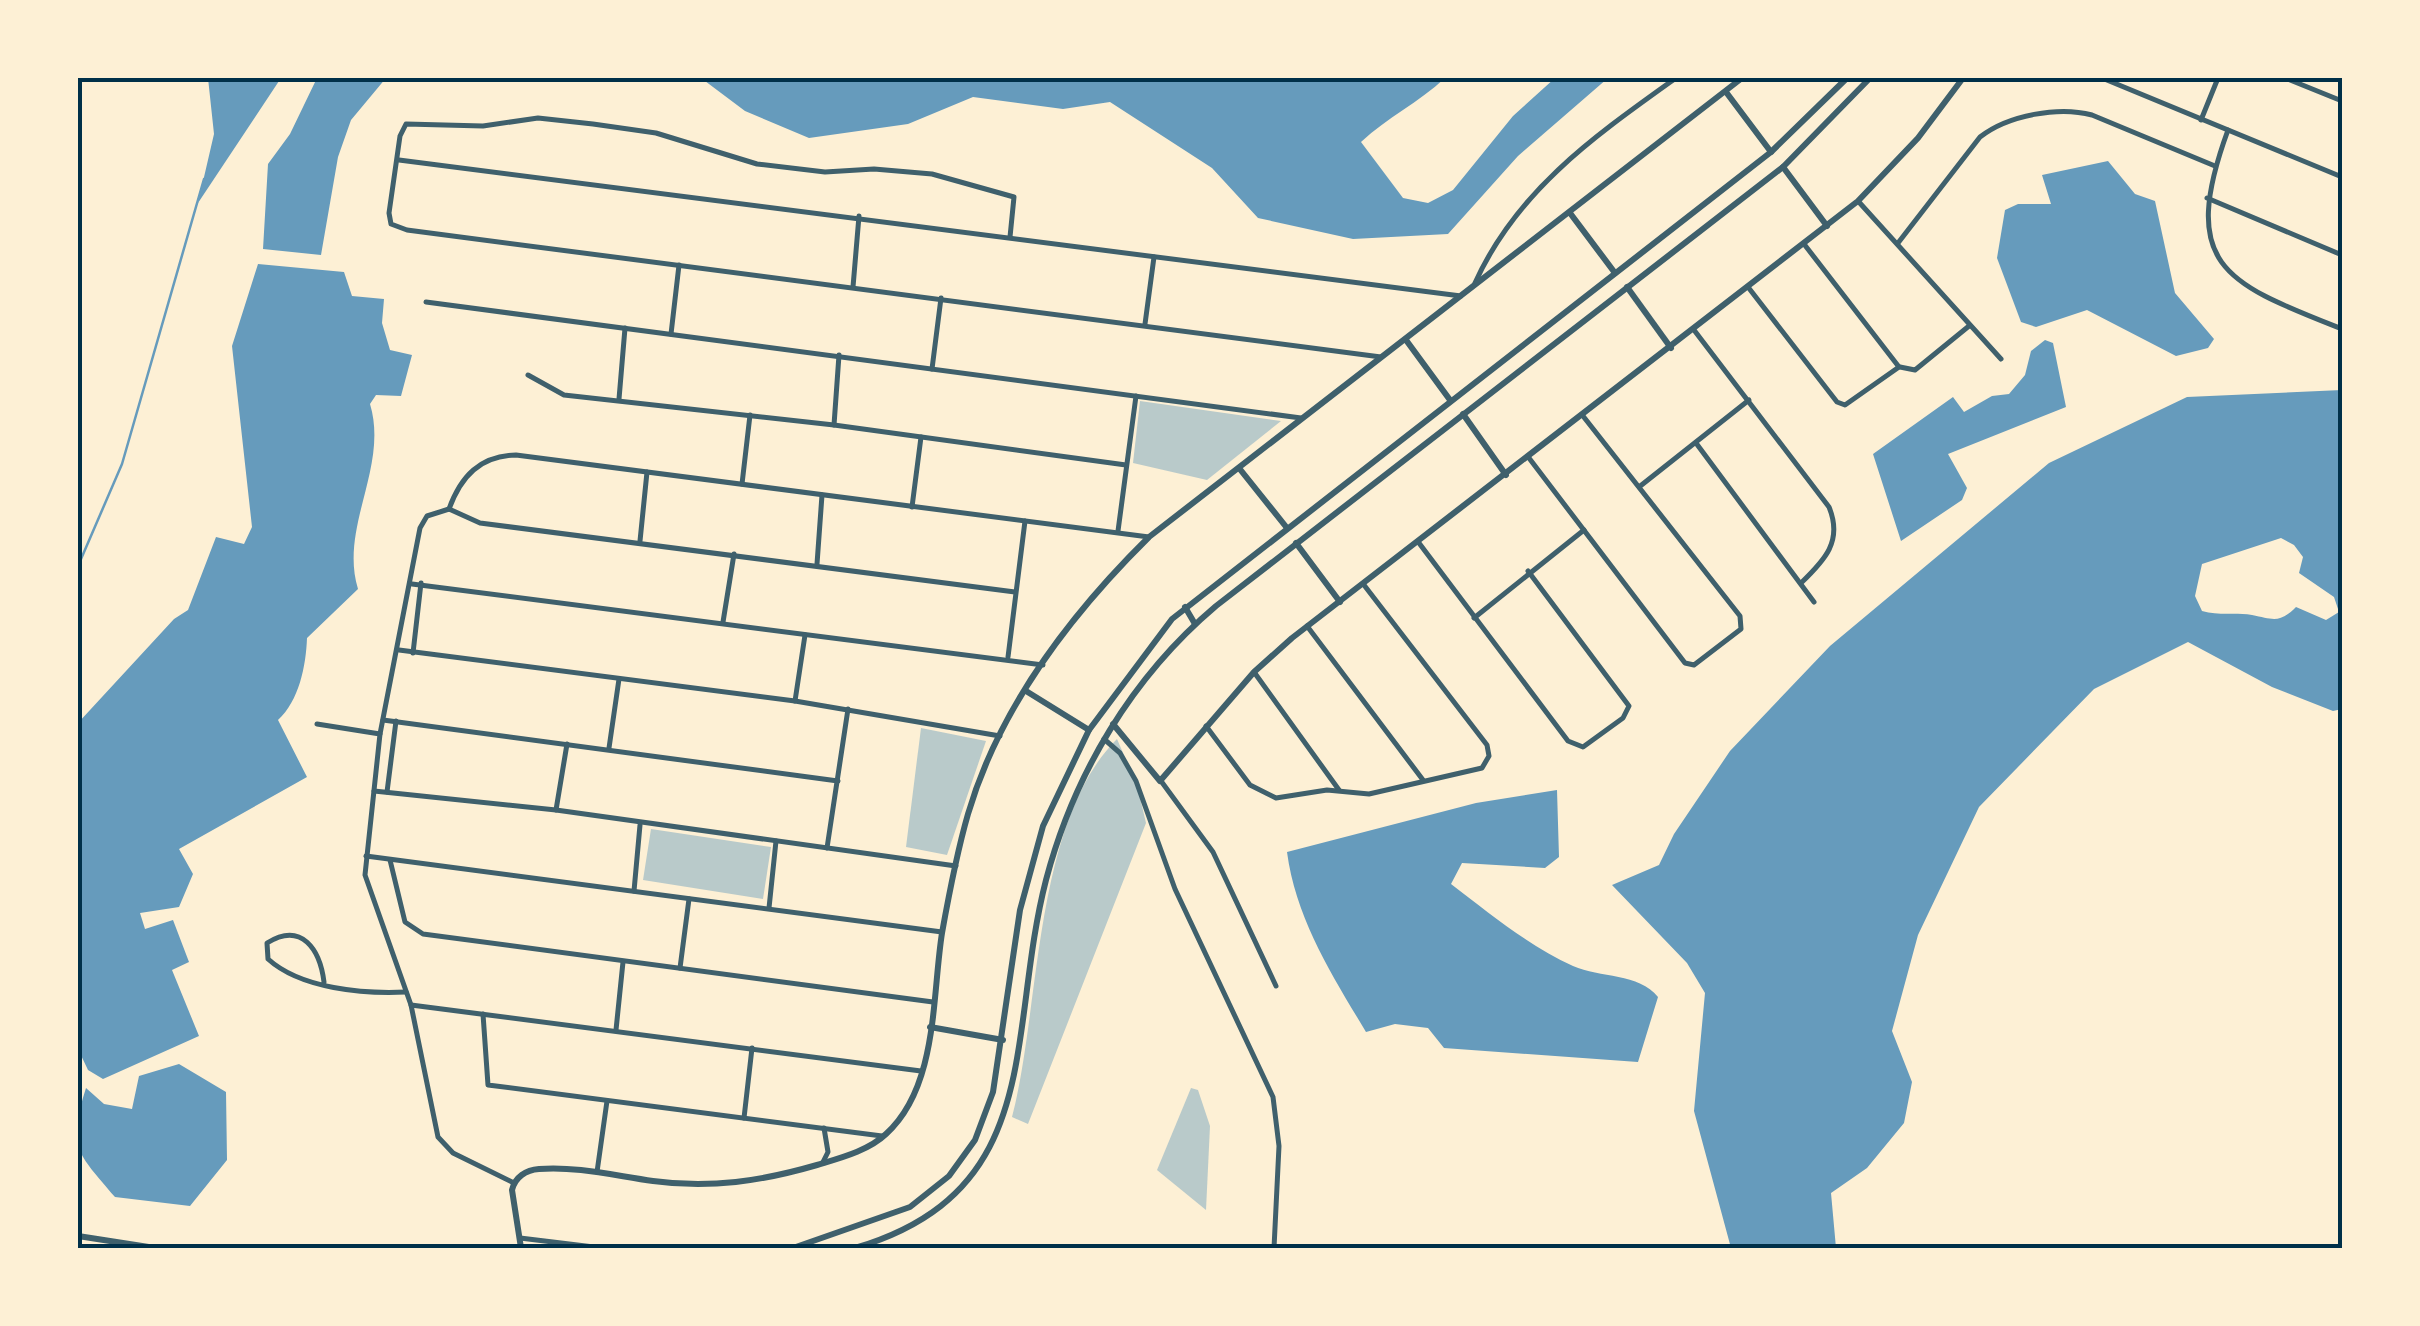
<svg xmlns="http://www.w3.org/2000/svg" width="2420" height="1326" font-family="Rubik,sans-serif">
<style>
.green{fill:#b9caca}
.water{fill:#669bbc;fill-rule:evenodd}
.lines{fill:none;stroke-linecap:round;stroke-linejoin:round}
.stream{stroke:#669bbc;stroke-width:2.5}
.minor{stroke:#3f606c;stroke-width:5}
.tertiary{stroke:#3f606c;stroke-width:6}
.neatline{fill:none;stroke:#003049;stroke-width:4}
</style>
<rect width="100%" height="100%" fill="#fdf0d5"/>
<g class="green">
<path d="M1140,401L1281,421L1207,480L1133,463Z"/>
<path d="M921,728L986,741L947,855L906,847Z"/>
<path d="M1117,739L1137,785L1146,823L1028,1124L1012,1117C1041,1006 1033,823 1117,739Z"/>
<path d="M651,829L771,847L763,899L643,880Z"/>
<path d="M1191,1088L1198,1090L1210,1126L1206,1210L1157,1170Z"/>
</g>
<g class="water">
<path d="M208,78H281L198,203L214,134Z"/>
<path d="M317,78H386L351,120L338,157L321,255L263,249L268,164L290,134Z"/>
<path d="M701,78H1445C1418,103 1388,117 1361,142L1403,198L1428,203L1453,190L1513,116L1555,78H1608L1518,156L1448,234L1353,239L1258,218L1212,168L1110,102L1063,109L973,97L908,124L809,138L745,111Z"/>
<path d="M2108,161L2135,194L2155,201L2175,293L2214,339L2208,348L2176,356L2087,310L2036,327L2021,322L1997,258L2005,210L2018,204H2051L2042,175Z"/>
<path d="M258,264L344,272L352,296L384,299L382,323L390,350L412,355L401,396L376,395L370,404C389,467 339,527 358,589L307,638C306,666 299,701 278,720L307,777L179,849L193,874L179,907L140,913L145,929L173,920L189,962L172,970L199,1036L103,1079L88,1070L78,1049V723L174,619L188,610L216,537L244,544L252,527L232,346Z"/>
<path d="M2045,340L2053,343L2066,407L1948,454L1967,488L1962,500L1901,541L1873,454L1953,397L1964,412L1992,396L2009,394L2025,375L2031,351Z"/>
<path d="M2342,390V709L2333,711L2272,687L2188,642L2094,689L1979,807L1918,935L1892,1031L1912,1082L1904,1123L1867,1168L1831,1193L1836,1248H1731L1694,1111L1705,993L1687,963L1612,885L1659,865L1674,834L1730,751L1830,646L2049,463L2187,397ZM2281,538L2294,545L2303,557L2299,573L2334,597L2339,612L2326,620L2296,607C2279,624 2273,619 2252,615C2235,612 2219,616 2202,611L2195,596L2202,564Z"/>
<path d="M1557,790L1559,857L1545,868L1462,863L1451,884C1489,913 1529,946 1573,966C1600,978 1639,973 1658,997L1638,1062L1444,1048L1428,1028L1395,1024L1366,1032C1332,975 1296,919 1287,852L1476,803Z"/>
<path d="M179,1064L226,1092L227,1160L190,1206L115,1197C77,1152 67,1148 86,1088L104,1104L132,1109L139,1076Z"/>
</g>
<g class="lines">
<path class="stream" d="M78,566L122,464L204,179"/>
<g class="minor">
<path d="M2102,78L2342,177"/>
<path d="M2285,78L2342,101"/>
<path d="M2201,120L2218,78"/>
<path d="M2228,130C2178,267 2226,283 2342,329"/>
<path d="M399,160L1461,296"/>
<path d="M2207,198L2342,255"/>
<path d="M1858,201L2001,359"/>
<path d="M1010,237L1014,197L932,174L874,169L825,172L757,164L656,133L593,124L538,118L483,126L406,124L400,136L389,213L391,224L407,230L1381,357"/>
<path d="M1898,243L1980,137C2008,115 2059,106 2092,115L2215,166"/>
<path d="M1475,283C1517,190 1595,136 1676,78"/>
<path d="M853,287L859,216"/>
<path d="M1748,287L1837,402L1845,405L1899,367L1804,244"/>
<path d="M426,302L1301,418"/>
<path d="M1145,324L1154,257"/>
<path d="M1694,330L1829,507C1843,541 1825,560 1801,583"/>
<path d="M671,334L679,265"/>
<path d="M1900,367L1915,370L1969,326"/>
<path d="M932,369L941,298"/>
<path d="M528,375L564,395L834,425L1126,465"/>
<path d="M619,399L625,328"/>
<path d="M834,425L839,355"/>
<path d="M1696,443L1814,602"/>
<path d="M1529,458L1685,663L1694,665L1741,629L1740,616L1583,416"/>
<path d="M742,484L750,415"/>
<path d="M1639,487L1749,400"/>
<path d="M912,507L921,437"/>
<path d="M449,509L427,516L420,528L380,734L365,875L411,1005L438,1137L453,1153L514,1183"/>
<path d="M449,509C461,476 480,456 516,455L1149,537"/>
<path d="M449,509L480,523L1015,592"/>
<path d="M1118,531L1136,396"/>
<path d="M640,541L647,472"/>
<path d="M1419,543L1568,741L1583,747L1623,718L1629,706L1528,571"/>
<path d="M817,564L822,495"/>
<path d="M412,584L1043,665"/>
<path d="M1474,618L1584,530"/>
<path d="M723,622L734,554"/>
<path d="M1307,626L1423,780"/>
<path d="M399,650L795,701L1000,736"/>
<path d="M413,653L421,583"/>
<path d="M1008,657L1025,521"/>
<path d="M1254,672L1339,790"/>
<path d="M795,701L805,635"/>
<path d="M383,720L838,781"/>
<path d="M317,724L380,734"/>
<path d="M1206,726L1250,785L1276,798L1327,790L1369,794L1482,768L1489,756L1487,745L1364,585"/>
<path d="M1104,739L1120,753L1136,781L1175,889L1273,1097L1279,1146L1274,1248"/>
<path d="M609,748L619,679"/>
<path d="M1161,781L1213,852L1276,986"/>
<path d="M374,791L556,810L956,866"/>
<path d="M387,792L396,721"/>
<path d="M556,810L567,744"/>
<path d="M827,848L848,709"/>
<path d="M366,856L942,932"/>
<path d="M390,860L405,922L423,934L933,1002"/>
<path d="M634,891L640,825"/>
<path d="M769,908L776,841"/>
<path d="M680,968L689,899"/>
<path d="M324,982C320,950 302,921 267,943L268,959C301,989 364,994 406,992"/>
<path d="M411,1005L921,1071"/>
<path d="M483,1014L488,1085L882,1136"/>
<path d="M616,1030L623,962"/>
<path d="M744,1118L752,1048"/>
<path d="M823,1162L828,1152L824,1128"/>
<path d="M597,1172L607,1101"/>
<path d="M520,1238L602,1248"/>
</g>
<g class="tertiary">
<path d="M1726,92L1771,152"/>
<path d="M1783,167L1827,226"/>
<path d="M1570,213L1615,273"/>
<path d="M1627,287L1671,348"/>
<path d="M1406,340L1450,400"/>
<path d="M1463,414L1506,475"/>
<path d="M1239,468L1287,528"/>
<path d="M1296,543L1340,602"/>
<path d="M1185,607L1195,624"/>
<path d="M1026,691L1089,730"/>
<path d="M1113,724L1160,781L1254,672L1292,638L1858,201L1918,138L1963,78"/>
<path d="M930,1027L1003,1040"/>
<path d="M78,1236L155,1248"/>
<path d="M521,1248L512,1190C515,1177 526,1170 539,1169C577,1166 616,1176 653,1181C710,1189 762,1181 817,1165C840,1158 868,1151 886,1134C938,1087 932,996 942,933C949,894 957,852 968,814C999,708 1072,613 1149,537L1742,78"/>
<path d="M793,1248L910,1207L949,1176L975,1140L993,1092L1020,910L1043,826L1089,730L1172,619L1771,152L1847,78"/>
<path d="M855,1248C1047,1191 1006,1035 1046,880C1074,774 1132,677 1216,606L1783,167L1870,78"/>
</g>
</g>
<rect width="2420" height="1326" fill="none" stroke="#fdf0d5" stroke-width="160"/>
<rect x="80" y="80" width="2260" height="1166" class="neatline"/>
</svg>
